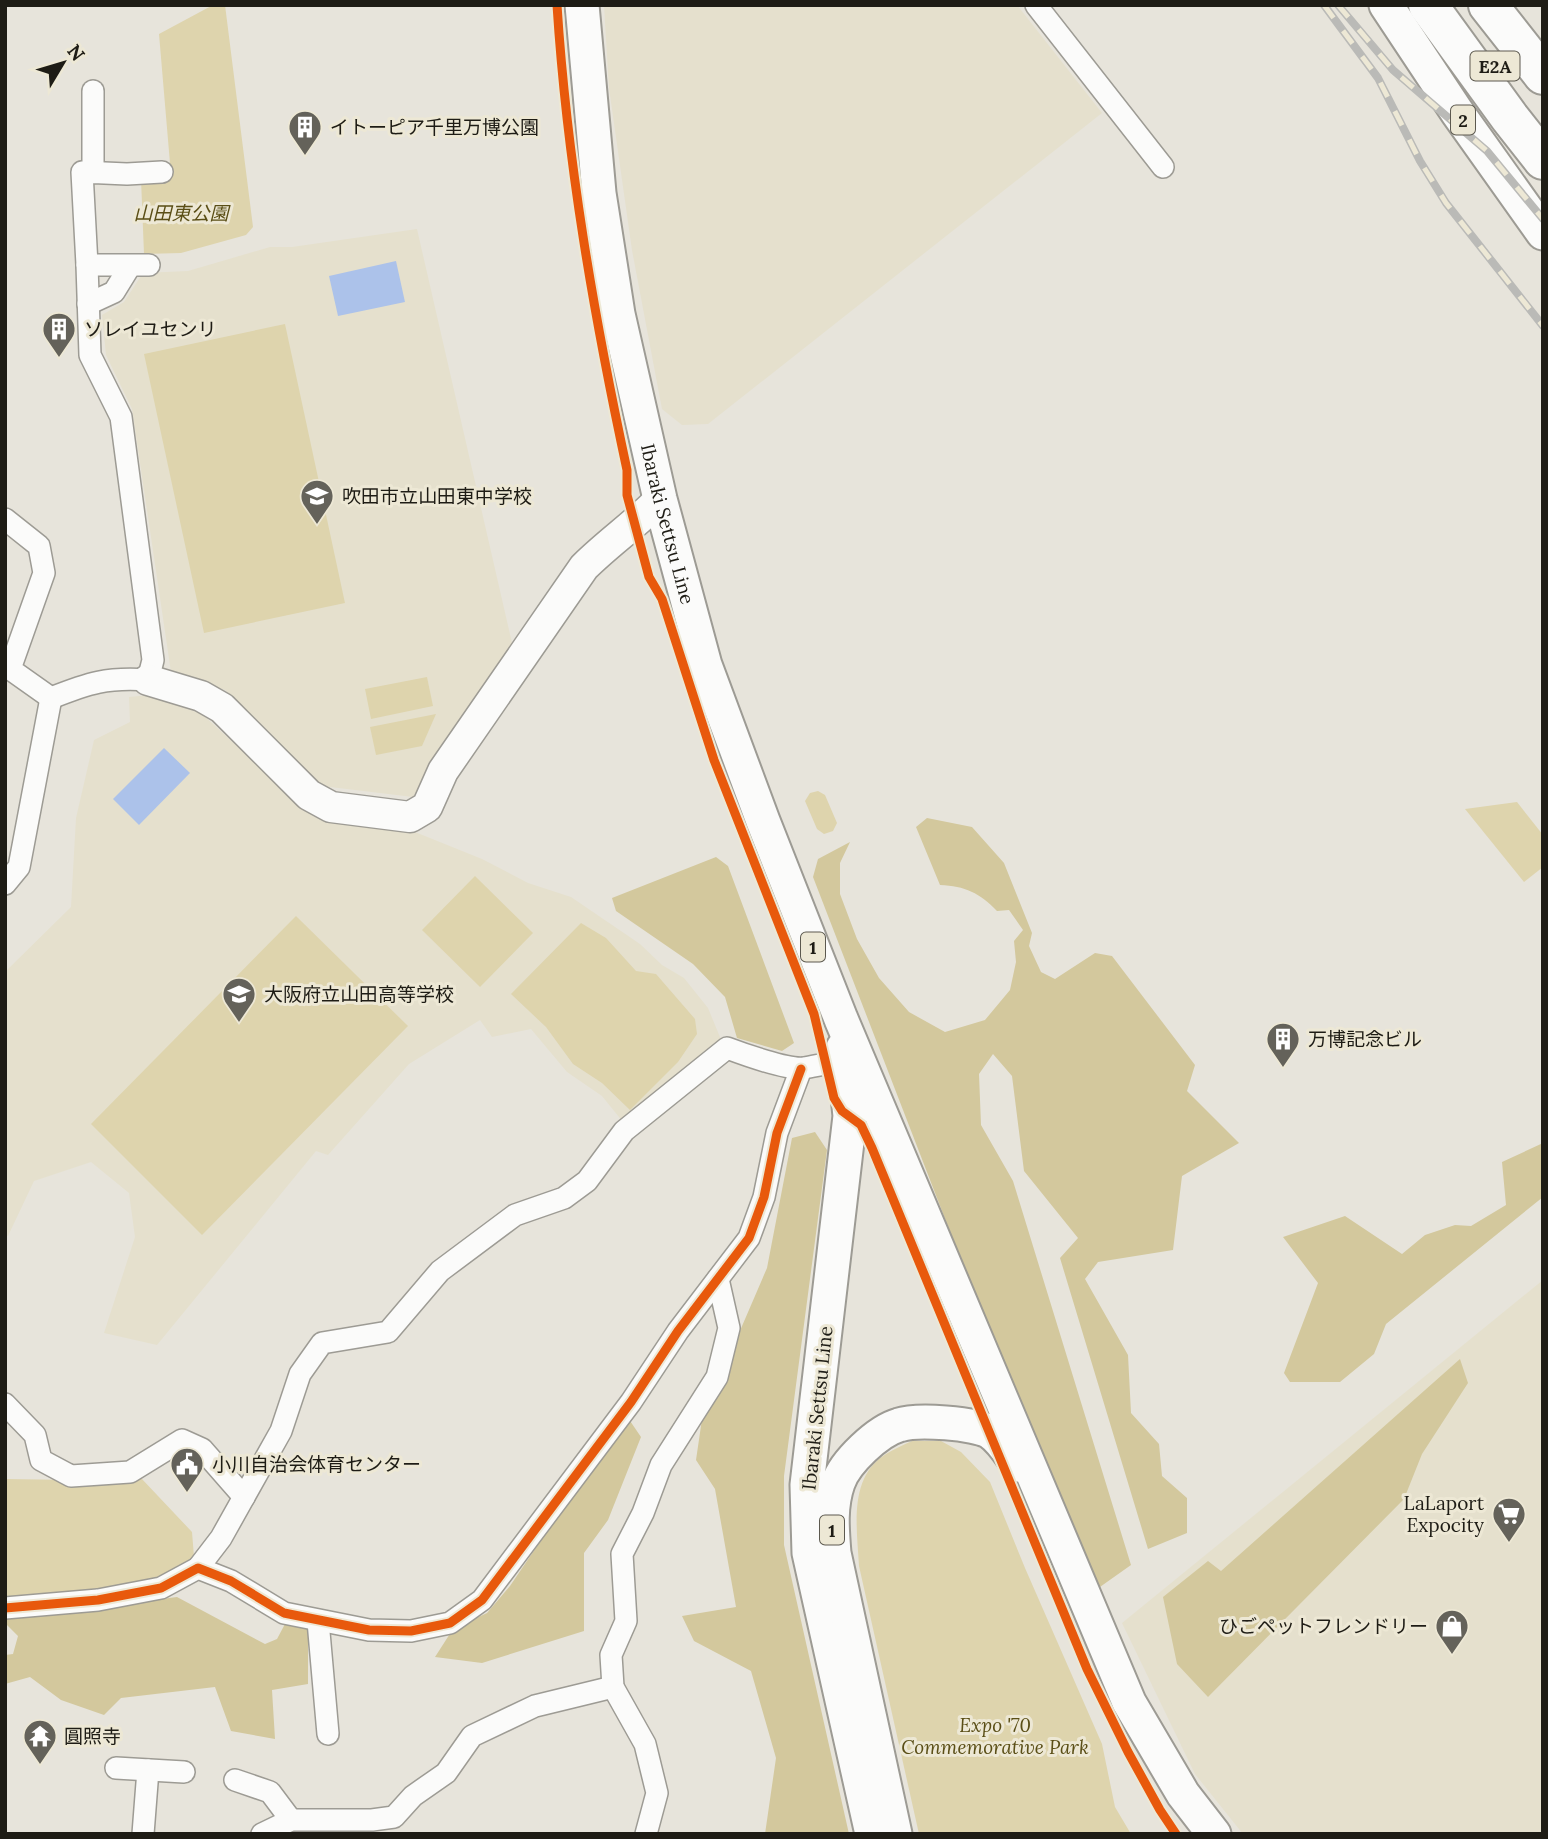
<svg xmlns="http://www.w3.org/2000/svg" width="1548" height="1839" font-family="Lora,'Noto Sans JP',serif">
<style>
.built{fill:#e5e0cd}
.green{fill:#ded4ad}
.forest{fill:#d3c89d}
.water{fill:#acc2ea}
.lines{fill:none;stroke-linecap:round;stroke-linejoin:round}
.street-casing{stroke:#9d9b94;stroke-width:24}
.secondary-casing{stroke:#9d9b94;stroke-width:33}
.primary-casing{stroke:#9d9b94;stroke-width:37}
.highway-casing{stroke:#9d9b94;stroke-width:42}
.street{stroke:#fbfbfa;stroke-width:21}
.secondary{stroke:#fbfbfa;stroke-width:30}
.primary{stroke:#fbfbfa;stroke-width:33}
.highway{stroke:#fbfbfa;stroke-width:38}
.rail-casing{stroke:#babab7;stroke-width:8}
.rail{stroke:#ede8d5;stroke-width:5;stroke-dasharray:16;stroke-linecap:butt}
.cycleway-casing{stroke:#ede8d5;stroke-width:13}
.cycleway{stroke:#e8590c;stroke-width:9}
.labels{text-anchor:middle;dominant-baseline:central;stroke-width:6;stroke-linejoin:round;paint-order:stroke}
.shield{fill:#ede8d5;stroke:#5c594f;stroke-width:2}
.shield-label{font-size:18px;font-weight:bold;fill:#1e1c15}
.poi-label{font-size:19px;fill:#1e1c15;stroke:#ede8d5;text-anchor:start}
.park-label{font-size:19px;font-style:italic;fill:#5a4e16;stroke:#ede8d5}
.street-label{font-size:19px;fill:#1e1c15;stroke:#ede8d5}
</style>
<rect width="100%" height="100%" fill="#e7e4db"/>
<g class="built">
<path d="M604,5H1017L1102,113L708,424L682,425L662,409L632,250L609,88Z"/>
<path d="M417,229L512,643L413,797L322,786L225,690L171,672L132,409L106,355L102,315L124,302L143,273L188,271L270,247H292Z"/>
<path d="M150,695L202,714L313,816L410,830L482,859L528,883L571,897L640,944L662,965L684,978L708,1008L722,1042L623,1122L602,1096L567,1072L531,1029L492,1037L480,1020L409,1064L328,1155L316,1151L157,1345L104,1333L135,1237L129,1193L91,1162L34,1181L8,1236L5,1234V972L71,907L76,818L94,740L130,722L129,697Z"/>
<path d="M1543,1280V1834H1243L1195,1774L1122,1623Z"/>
</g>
<g class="green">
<path d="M213,5H225L253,227L246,235L181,253L144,254L141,179L171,175L159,34Z"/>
<path d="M285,324L345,603L204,633L144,354Z"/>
<path d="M427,677L433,706L371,719L365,689Z"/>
<path d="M436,714L422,746L376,755L370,727Z"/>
<path d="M818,791L825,795L837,823L833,831L824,834L817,829L805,801L810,793Z"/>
<path d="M1517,802L1543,835V867L1524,882L1465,809Z"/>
<path d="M475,876L533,933L480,987L422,930Z"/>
<path d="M296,916L408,1026L202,1235L91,1124Z"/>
<path d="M581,923L606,938L636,971L656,974L695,1019L697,1034L678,1062L630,1110L602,1083L573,1064L546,1027L511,994Z"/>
<path d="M912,1441H941L961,1452L990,1482L1025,1568L1102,1744L1115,1807L1131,1834H919L859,1566C857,1528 848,1477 886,1454C894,1449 903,1445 912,1441Z"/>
<path d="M141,1478L192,1532L194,1557L159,1578L96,1590L5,1599V1479L73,1480Z"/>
</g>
<g class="forest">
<path d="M927,818L972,827L1004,863L1032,933L1029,946L1041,972L1055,979L1095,953L1112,956L1195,1065L1187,1091L1239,1143L1182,1176L1173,1250L1098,1262L1085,1279L1128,1355L1131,1413L1159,1444L1162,1476L1187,1498V1533L1148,1549L1060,1258L1078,1238L1024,1171L1012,1076L993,1054L979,1074L981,1125L1013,1181L1131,1565L1090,1594L813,877L818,859L850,842L840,863V894L857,939L879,978L909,1012L945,1032L985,1020L1010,990L1016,962L1014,941L1023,930L1009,910L997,911C980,893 965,886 940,885L916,827Z"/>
<path d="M716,857L728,866L794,1043L782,1051L737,1038L725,997L693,964L616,911L612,898Z"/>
<path d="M815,1132L827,1150L784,1476V1545L849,1834H765L776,1758L751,1671L694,1641L682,1616L736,1607L715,1489L696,1460L702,1419L767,1268L792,1138Z"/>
<path d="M1543,1143V1197L1386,1324L1374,1354L1340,1382H1290L1284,1373L1318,1283L1283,1237L1345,1216L1402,1254L1425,1235L1455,1225L1471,1226L1506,1205L1502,1162Z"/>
<path d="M1460,1359L1468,1383L1422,1454L1404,1499L1208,1697L1177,1664L1163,1597L1208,1561L1221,1571Z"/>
<path d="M626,1415L641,1437L608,1520L584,1553V1631L482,1663L435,1657L453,1629L487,1613L510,1586Z"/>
<path d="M177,1597L265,1644L277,1639L285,1624L308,1626V1684L272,1690L275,1739L231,1731L215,1687L121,1698L104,1715L61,1700L30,1677L5,1684V1655L13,1654L18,1636L5,1623V1619Z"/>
</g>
<g class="water">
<path d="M396,261L405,302L338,316L329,276Z"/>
<path d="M164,748L190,773L139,825L113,799Z"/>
</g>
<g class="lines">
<defs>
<g id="street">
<path d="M1036,5L1163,167"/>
<path d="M93,172V91"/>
<path d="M87,265L82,172L127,174L162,172"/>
<path d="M88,304L114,292L130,266"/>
<path d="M5,519L39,546L44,573L10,669L51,698"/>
<path d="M51,698C89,683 107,677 148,680L153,660L121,417L90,355L87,265H149"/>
<path d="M5,884L19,867L51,698"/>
<path d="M5,1404L35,1435L41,1460L71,1476L130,1472L182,1440L202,1449L244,1497"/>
<path d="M198,1568L221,1538L281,1431L300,1374L322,1343L388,1332L440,1271L515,1215L564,1198L587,1181L624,1131L727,1048C743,1054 788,1070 804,1068C817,1066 830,1062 843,1062"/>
<path d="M5,1608L98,1600L161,1588L198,1568L231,1581L284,1613L369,1630L411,1631L450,1623L482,1600L631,1402L678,1331L749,1238L764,1197L777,1133L801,1069"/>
<path d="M318,1621L328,1734"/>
<path d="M116,1768L184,1772"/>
<path d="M235,1780L270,1792L291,1820"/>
<path d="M143,1834L148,1770"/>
<path d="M262,1834L291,1820H372L394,1817L413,1796L446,1773L472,1736L535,1706L613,1687"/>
<path d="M646,1834L657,1793L645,1744L613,1687L611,1655L626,1621L622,1554L643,1513L661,1465L717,1377L729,1328L718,1279"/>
</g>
<path id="secondary" d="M148,680L201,696L222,708L309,795L331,807L410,817L427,807L443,771L584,567C608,543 636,524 660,499"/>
<g id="primary">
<path id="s1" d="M582,5L599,193L618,314L660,499L705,665L763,821L841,1019L1129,1702L1183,1794L1214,1834"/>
<path d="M1386,5L1457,112L1543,233"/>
<path d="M843,1048L850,1116L807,1485L809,1553L872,1834"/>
<path d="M895,1834L834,1553C832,1529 830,1506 838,1483C845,1462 878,1431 899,1425C917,1419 975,1423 990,1432C1002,1440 1010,1454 1018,1465"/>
</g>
<g id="highway">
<path d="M1428,5L1510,118L1543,160"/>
<path d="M1488,5L1543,75"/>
</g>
</defs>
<use href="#street" class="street-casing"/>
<use href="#secondary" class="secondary-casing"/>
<use href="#primary" class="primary-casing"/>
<use href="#highway" class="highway-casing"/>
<use href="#street" class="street"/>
<use href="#secondary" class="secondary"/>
<use href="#primary" class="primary"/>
<use href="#highway" class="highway"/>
<defs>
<g id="rail">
<path d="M1324,5L1378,78L1420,161L1446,203L1543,326"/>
<path d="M1338,5L1393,70L1487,151L1543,219"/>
</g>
</defs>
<use href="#rail" class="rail-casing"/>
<use href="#rail" class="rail"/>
<defs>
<g id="cycleway">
<path d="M557,5C567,162 594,316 627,470V495L649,577L662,599L714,760L814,1014L834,1098L842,1111L861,1125L872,1148L1087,1669L1128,1752L1160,1810L1176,1834"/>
<path d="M5,1608L98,1600L161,1588L198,1568L231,1581L284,1613L369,1630L411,1631L450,1623L482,1600L631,1402L678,1331L749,1238L764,1197L777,1133L801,1069"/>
</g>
</defs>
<use href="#cycleway" class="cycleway-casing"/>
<use href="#cycleway" class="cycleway"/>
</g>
<defs>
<symbol id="building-pin" viewBox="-11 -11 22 30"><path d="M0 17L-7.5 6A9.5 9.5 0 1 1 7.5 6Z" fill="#64625a" stroke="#ede8d5"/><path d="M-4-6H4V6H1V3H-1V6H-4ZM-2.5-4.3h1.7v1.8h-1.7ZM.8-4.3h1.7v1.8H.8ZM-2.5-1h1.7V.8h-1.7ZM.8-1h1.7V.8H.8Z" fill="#fff"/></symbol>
<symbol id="school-pin" viewBox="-11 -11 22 30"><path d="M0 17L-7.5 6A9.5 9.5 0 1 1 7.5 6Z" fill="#64625a" stroke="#ede8d5"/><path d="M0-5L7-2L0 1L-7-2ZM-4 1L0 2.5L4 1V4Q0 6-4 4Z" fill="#fff"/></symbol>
<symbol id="civic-pin" viewBox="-11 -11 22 30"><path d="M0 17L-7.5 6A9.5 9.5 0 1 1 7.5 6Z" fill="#64625a" stroke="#ede8d5"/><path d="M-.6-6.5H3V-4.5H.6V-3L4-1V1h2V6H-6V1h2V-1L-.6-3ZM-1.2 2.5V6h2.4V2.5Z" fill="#fff"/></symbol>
<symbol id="supermarket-pin" viewBox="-11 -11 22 30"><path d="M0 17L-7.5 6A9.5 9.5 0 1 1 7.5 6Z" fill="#64625a" stroke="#ede8d5"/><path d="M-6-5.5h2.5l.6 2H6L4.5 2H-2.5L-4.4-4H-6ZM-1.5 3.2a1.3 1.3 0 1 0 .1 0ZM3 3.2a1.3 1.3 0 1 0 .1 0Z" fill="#fff"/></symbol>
<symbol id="shop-pin" viewBox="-11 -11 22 30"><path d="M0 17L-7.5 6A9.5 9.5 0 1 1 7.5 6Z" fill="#64625a" stroke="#ede8d5"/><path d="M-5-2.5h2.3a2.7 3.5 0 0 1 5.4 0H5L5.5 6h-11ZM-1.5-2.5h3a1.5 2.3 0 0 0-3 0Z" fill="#fff"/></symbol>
<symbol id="temple-pin" viewBox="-11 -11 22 30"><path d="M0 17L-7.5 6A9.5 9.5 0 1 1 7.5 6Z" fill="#64625a" stroke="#ede8d5"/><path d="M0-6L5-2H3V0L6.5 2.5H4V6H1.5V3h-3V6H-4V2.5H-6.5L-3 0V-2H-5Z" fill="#fff"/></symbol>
</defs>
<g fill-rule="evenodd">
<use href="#building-pin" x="286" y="108" width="38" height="52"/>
<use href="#building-pin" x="40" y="310" width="38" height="52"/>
<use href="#school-pin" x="298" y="477" width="38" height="52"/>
<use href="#school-pin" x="220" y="975" width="38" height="52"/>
<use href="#building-pin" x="1264" y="1020" width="38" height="52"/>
<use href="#civic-pin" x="168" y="1445" width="38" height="52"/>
<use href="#supermarket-pin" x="1490" y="1495" width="38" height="52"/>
<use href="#shop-pin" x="1433" y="1607" width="38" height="52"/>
<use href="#temple-pin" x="21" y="1717" width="38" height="52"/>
</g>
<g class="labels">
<g class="shield">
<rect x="1470.5" y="51.5" width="49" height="29" rx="5"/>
<rect x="1451" y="105.5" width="24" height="29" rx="5"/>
<rect x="801" y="932.5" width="24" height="29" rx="5"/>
<rect x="820" y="1515.5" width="24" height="29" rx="5"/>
</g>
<g class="shield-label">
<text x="1495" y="66">E2A</text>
<text x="1463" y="120">2</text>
<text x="813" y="947">1</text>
<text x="832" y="1530">1</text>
</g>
<g class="poi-label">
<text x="330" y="127">イトーピア千里万博公園</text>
<text x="84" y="329">ソレイユセンリ</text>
<text x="342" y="496">吹田市立山田東中学校</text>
<text x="264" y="994">大阪府立山田高等学校</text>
<text x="1308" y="1039">万博記念ビル</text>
<text x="212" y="1464">小川自治会体育センター</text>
<text x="1484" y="1503" text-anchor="end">LaLaport<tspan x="1484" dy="22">Expocity</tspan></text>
<text x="1428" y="1626" text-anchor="end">ひごペットフレンドリー</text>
<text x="64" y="1736">圓照寺</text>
</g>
<g class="park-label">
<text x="181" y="213">山田東公園</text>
<text x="995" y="1725">Expo '70<tspan x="995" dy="22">Commemorative Park</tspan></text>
</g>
<g class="street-label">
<text stroke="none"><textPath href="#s1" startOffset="527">Ibaraki Settsu Line</textPath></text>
<text transform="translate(817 1408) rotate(-84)">Ibaraki Settsu Line</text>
</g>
</g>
<rect width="1548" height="1839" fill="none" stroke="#1e1c15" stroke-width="14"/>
<g transform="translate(63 63) rotate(52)" stroke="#ede8d5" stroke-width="5" paint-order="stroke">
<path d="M0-5L12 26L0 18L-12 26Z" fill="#1e1c15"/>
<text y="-10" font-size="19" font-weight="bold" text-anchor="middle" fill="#1e1c15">N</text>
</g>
</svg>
